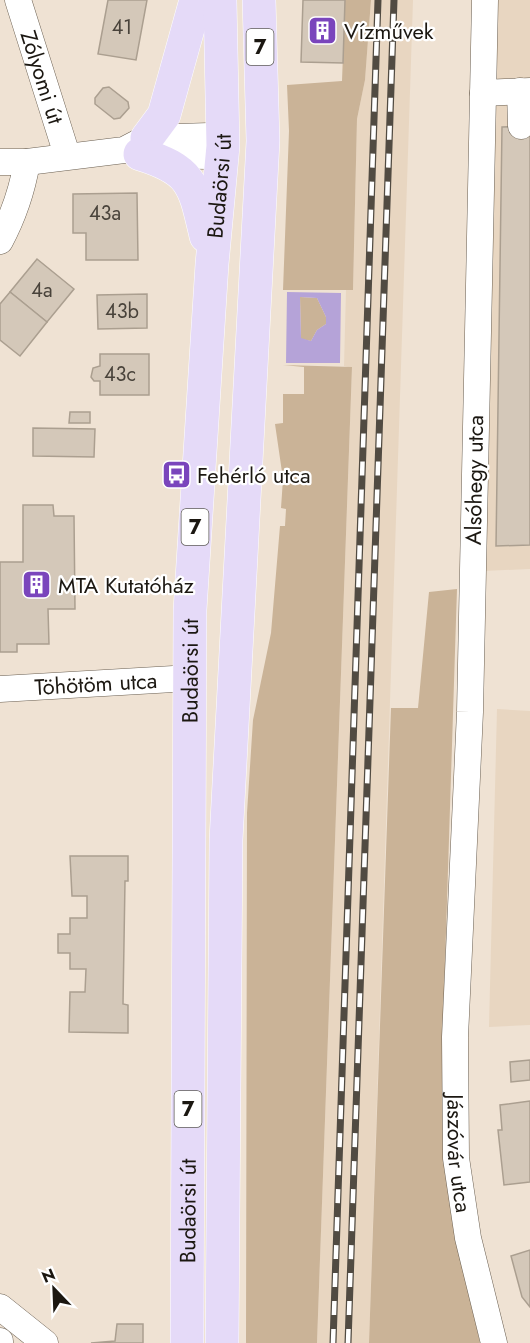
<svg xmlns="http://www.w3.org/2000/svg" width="530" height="1343" font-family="Jost,sans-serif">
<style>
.built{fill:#e8d6c1}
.green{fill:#cab397}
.water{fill:#b5a3d8;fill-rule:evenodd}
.building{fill:#d4c8b9;stroke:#ab9f90;stroke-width:1.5}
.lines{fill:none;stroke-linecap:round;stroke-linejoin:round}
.minor-casing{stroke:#6a5f51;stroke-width:27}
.major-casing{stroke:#fff;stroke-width:34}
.minor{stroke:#fff;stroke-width:26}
.major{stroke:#e5daf8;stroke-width:33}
.rail-casing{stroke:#514b42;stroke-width:7}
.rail{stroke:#fff;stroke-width:4.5;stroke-dasharray:14;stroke-linecap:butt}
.labels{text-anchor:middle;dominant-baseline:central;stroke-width:4.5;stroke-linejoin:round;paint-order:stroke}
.number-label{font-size:20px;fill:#49433b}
.shield{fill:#fff;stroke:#5f5d58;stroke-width:1.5}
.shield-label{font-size:21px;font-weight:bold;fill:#1b1711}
.poi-label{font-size:22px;fill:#1b1711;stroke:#fff;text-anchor:start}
.street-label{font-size:22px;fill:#1b1711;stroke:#fff}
</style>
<rect width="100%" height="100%" fill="#efe2d3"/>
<g class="built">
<path d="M371,0H413L369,1343H317L352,368L344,366L346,290H353L357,119L365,80Z"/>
<path d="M498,0H530V569L483,571L493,121Z"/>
<path d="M497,709L530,711V1025L489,1027Z"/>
</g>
<g class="green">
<path d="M345,0H371L365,80L357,119L353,290H283L289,131L287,85L342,81Z"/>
<path d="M300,297L317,298L326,317V324L317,330L311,341L301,339Z"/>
<path d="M283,365L352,367L317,1343H246L247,813L253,720L271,633L280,526H285L286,509L281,508L283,479L275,424L283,423V394H304V367Z"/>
<path d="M457,589L443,1026L452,1212L480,1343H369L391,708H418L429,592Z"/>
</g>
<path class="water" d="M287,292L341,293L340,363H286ZM300,297L317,298L326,317V324L317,330L311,341L301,338Z"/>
<g class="building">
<path d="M108,0H147L136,60L98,54Z"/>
<path d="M303,0H345L343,63L301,62Z"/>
<path d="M109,87L128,102L129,108L120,118L114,119L95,104V98L103,88Z"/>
<path d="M530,126V545L496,546L502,127Z"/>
<path d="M137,193L138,260H86V233H73V194Z"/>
<path d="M37,259L74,289L47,322L10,292Z"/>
<path d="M10,292L47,322L20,356L0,340V304Z"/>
<path d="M147,294V328L98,329L97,295Z"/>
<path d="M100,354H149V395H100V381H94L91,377L93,368L100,366Z"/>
<path d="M70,412H90V423H69Z"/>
<path d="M33,428L95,429L94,457L33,456Z"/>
<path d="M23,505H53L54,516H74L75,609H48L49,644H17V652H0V562H23Z"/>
<path d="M70,856H128V881H125L123,1004L128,1005V1033L69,1032L70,992H85L86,969H70V953H58V934H70V918H87V896H72Z"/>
<path d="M530,1060V1080L511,1082L510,1062Z"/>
<path d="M530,1101V1182L504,1185L498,1130H502L500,1105Z"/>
<path d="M530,1250V1307L522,1297L511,1256Z"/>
<path d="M117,1324H143V1343H91L115,1341Z"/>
</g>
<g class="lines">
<defs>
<g id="minor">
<path id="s1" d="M18,0L67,155"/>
<path id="s2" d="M485,0L470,712L455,1037L456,1158L468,1238L494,1343"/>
<path d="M520,91L521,126"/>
<path d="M483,93L530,91"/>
<path d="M151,155L208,156"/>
<path d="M0,162H27L124,150L147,138L209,136"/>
<path d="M0,241C14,215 22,191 27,162"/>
<path id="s3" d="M0,689L191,678"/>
<path d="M0,1307L45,1343"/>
<path d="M0,1341V1343"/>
</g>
<g id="major">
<path d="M147,138L164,115L196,0"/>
<path d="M140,154C193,170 194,185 206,236"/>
<path id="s4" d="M187,1343L190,610L212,264L223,146L220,0"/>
<path d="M222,1343L226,840L263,141L259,0"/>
</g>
</defs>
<use href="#minor" class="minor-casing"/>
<use href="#major" class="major-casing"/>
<use href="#minor" class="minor"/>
<use href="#major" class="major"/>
<defs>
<g id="rail">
<path d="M333,1343L378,0"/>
<path d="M348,1343L394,0"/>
</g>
</defs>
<use href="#rail" class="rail-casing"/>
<use href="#rail" class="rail"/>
</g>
<defs>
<symbol id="building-square" viewBox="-11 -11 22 22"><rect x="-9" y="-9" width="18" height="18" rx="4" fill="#7a45bc" stroke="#fff"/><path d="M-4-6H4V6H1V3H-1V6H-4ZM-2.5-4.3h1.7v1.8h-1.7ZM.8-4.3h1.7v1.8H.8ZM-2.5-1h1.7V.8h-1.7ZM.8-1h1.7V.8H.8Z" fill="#fff"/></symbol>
<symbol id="bus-square" viewBox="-11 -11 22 22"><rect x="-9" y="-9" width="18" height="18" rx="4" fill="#7a45bc" stroke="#fff"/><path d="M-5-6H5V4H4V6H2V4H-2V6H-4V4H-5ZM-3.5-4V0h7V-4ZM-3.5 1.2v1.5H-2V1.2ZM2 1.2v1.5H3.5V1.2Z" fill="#fff"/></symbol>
</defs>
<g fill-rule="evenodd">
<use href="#building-square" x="306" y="14" width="33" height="33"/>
<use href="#bus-square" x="160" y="458" width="33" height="33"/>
<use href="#building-square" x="20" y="568" width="33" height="33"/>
</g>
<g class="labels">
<g class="number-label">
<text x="122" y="27">41</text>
<text x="105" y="213">43a</text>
<text x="42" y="290">4a</text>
<text x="122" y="311">43b</text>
<text x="120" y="374">43c</text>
</g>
<g class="shield">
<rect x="246.5" y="29" width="27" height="36" rx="4.5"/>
<rect x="181.5" y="509" width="27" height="36" rx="4.5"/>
<rect x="174.5" y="1091" width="27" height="36" rx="4.5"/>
</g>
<g class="shield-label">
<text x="260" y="47">7</text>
<text x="195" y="527">7</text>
<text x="188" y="1109">7</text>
</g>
<g class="poi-label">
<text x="344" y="31">Vízművek</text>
<text x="197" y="475">Fehérló utca</text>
<text x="58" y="585">MTA Kutatóház</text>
</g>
<g class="street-label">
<text stroke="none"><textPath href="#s1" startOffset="81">Zólyomi út</textPath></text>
<text stroke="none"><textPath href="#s4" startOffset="1158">Budaörsi út</textPath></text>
<text transform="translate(474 480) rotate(-89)">Alsóhegy utca</text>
<text stroke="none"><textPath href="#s4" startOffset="672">Budaörsi út</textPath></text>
<text stroke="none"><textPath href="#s3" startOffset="96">Töhötöm utca</textPath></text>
<text stroke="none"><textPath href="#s2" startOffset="1154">Jászóvár utca</textPath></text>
<text stroke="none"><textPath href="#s4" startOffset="132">Budaörsi út</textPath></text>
</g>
</g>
<g transform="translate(54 1289) rotate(337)" stroke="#ffffff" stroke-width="4.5" paint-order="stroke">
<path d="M0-4.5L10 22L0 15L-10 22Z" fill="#1b1711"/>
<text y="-9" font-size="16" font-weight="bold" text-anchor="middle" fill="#1b1711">N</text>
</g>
</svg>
